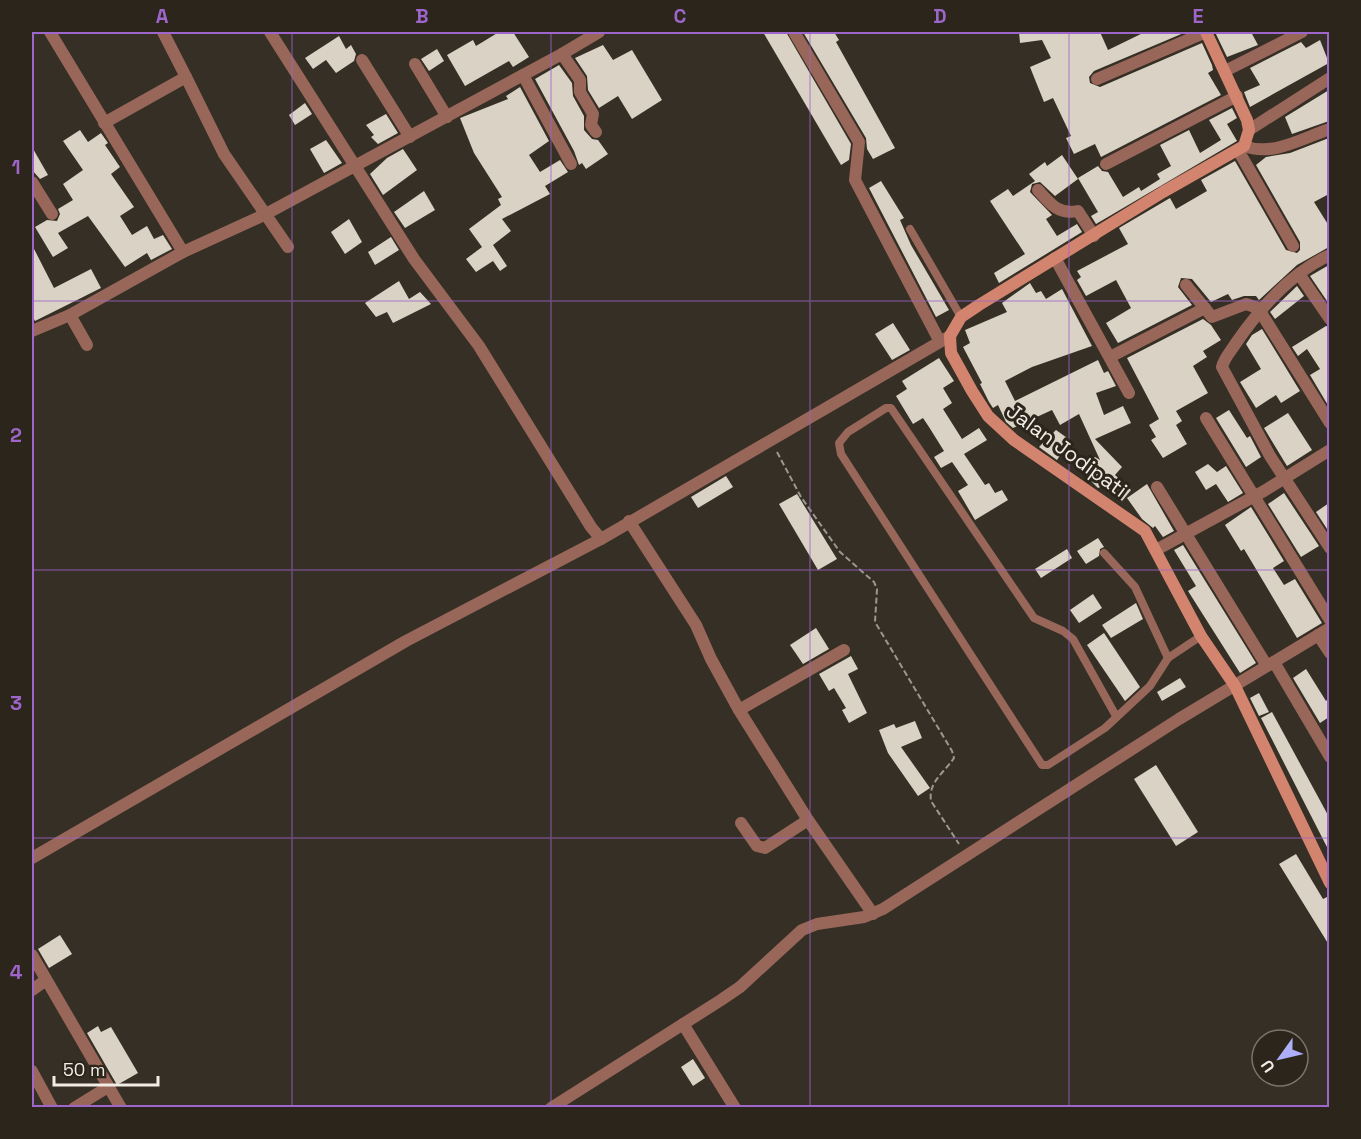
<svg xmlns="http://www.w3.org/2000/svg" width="1361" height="1139" font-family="'Space Grotesk',sans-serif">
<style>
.building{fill:#d9d2c5}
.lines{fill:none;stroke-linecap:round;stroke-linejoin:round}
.path{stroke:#9c978f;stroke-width:2;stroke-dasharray:6 3;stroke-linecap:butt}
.lane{stroke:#986759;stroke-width:8}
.street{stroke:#986759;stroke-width:12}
.secondary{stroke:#d3846e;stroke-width:12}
.grid{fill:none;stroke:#9e66cb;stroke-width:1.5;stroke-opacity:0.55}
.labels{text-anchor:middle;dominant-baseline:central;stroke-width:6;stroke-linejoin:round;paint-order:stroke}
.street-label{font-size:21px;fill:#f1ede6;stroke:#2b251b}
.neatline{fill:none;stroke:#9e66cb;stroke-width:2}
.grid-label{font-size:20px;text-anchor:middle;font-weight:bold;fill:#9e66cb}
</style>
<rect width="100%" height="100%" fill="#352f25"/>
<g class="building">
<path d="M499,32H513L529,57L513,67L509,61L465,86L447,55L473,40L476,46Z"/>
<path d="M763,32H786L851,144L849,160L841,165Z"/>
<path d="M803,32H834L839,40L836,42L895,148L873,159L867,149L866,138Z"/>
<path d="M1019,32H1100L1108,50L1145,32H1186L1094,71L1089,77L1090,83L1100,87L1202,43L1212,65L1213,70L1208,73L1221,95L1101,157L1095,144L1074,154L1066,138L1071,136L1053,98L1044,102L1030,67L1051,58L1042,40L1020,43Z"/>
<path d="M1215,32H1251L1258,45L1227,57Z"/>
<path d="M339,36L346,49L351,45L356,54L354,61L336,73L326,60L313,69L305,58Z"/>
<path d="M1320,40L1329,63L1250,107L1244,92L1260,85L1250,68L1301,42L1306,48Z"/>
<path d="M603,45L613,60L632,50L662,100L632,119L618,96L599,108L588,90L587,76L575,58Z"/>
<path d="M437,49L444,61L429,71L421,59Z"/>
<path d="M559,65L572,83L573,96L584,116V130L592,139L598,140L608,154L586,169L582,163L579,165L574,151L535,79Z"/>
<path d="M520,87L549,141L529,155L540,172L560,160L568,172L545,186L550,194L502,219L511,231L493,245L507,266L500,271L493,261L476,272L466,259L482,247L469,229L501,205L498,199L502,197L474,153L460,118L508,99L506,96Z"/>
<path d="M1329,90V121L1292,134L1285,117Z"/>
<path d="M305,103L312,114L295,125L289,115Z"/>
<path d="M1232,108L1237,118L1227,124L1237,141L1096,224L1091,216L1098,212L1078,178L1098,166L1102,171L1108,172L1123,197L1139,187L1141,191L1160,179L1157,174L1171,166L1160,145L1189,130L1200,153L1221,140L1209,120Z"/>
<path d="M386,114L398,133L378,144L371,137L374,135L366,125Z"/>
<path d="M80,130L88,142L101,133L108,143L105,145L120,167L111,174L134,207L120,216L132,235L147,226L154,239L163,235L172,249L151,260L147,253L125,267L88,216L58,233L68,248L53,257L35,227L47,220L57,221L60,214L58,209L73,200L63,184L83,170L63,141Z"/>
<path d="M1329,138V194L1314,202L1329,226V247L1297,265L1259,300L1256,296H1244L1232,300L1228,294L1211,302L1192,279L1181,278L1178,287L1192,305L1118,343L1106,323L1131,308L1116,280L1086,296L1077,280L1081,277L1077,271L1128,244L1119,228L1170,198L1176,209L1207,191L1201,180L1235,161L1286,250L1297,253L1300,250V242L1256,165L1266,157L1290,153Z"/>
<path d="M326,140L342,163L324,173L310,149Z"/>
<path d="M32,147L48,175L40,179L32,170Z"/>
<path d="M403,149L417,170L383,195L370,174L387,158Z"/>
<path d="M1062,155L1078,179L1055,196L1040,182L1032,184L1030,192L1052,215L1046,219L1057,236L1077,224L1082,232L999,283L994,273L1025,254L990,201L1008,189L1013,196L1035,181L1029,174L1045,162L1047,166Z"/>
<path d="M881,181L904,218L900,220L911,245L949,310L936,317L869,188Z"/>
<path d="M424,191L435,210L405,228L394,212Z"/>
<path d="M349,219L362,242L345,254L331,232Z"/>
<path d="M391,237L399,250L375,265L368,252Z"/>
<path d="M32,245L54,288L91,269L101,288L35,321L32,315Z"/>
<path d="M1329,265V304L1310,276Z"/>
<path d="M399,281L409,299L420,292L431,304L393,323L387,312L376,317L365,303Z"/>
<path d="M1030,283L1036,293L1041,291L1046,299L1062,289L1092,346L1032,367L1005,381L1015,401L1098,360L1104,373L1108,371L1116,386L1096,393L1104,415L1123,406L1131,423L1095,439L1122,467L1115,475L1131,490L1122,501L1105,485L1098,488L1081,471L1095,457L1100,460L1079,414L1060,425L1052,410L1013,428L1006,422L998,405L993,408L989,402L980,384L982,383L963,347L970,343L965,330L1007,312L1002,303Z"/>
<path d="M1297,286L1304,296L1275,319L1270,312Z"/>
<path d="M1203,319L1211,325L1221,340L1203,351L1207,357L1193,366L1208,393L1176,411L1182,421L1176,425L1187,444L1163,458L1151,440L1156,437L1149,425L1159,419L1127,358Z"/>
<path d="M893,323L910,350L892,360L875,334Z"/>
<path d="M1326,326L1329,327V407L1310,375L1320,369L1307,349L1298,356L1292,347Z"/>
<path d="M1262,329L1300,391L1281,403L1276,395L1256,408L1240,382L1261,369L1246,344L1252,335Z"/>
<path d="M939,358L954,381L943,388L952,403L943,409L962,439L979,428L987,440L964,454L985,485L989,483L995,493L1002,490L1008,500L975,520L958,491L968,485L952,462L941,468L934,457L944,451L929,427L923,418L913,424L896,396L907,389L902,381Z"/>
<path d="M1229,410L1247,438L1250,436L1261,457L1246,467L1216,418Z"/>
<path d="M1288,413L1312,450L1287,466L1264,428Z"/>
<path d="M1056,430L1070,440L1057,460L1039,447Z"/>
<path d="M1208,464L1217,472L1226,466L1243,493L1228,502L1216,484L1206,490L1195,472Z"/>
<path d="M726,476L733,487L698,508L691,497Z"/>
<path d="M1147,484L1174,531L1163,537L1155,526L1153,528L1142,519L1127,498Z"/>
<path d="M1284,493L1319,546L1301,557L1268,504Z"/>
<path d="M797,494L837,559L818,570L779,504Z"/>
<path d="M1329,503V532L1316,512Z"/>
<path d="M1251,507L1284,561L1273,568L1284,585L1295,579L1322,623L1297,638L1244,549L1241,551L1225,525Z"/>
<path d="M1098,538L1104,547L1100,549L1099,556L1086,564L1077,551Z"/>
<path d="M1183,545L1256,663L1240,673L1188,591L1196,586L1174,550Z"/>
<path d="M1067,549L1072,558L1041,578L1035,569Z"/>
<path d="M1093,594L1102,608L1079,623L1070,610Z"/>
<path d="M1136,603L1143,619L1111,638L1102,625Z"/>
<path d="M816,628L829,649L803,664L790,645Z"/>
<path d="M1104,633L1140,687L1125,701L1087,645Z"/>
<path d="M851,656L858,669L848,674L867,713L849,723L842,710L846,708L834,688L829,691L819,674Z"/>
<path d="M1306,669L1326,701L1329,698V717L1320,723L1293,678Z"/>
<path d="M1180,678L1186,687L1162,701L1157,692Z"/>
<path d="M1259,693L1269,712L1259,716L1250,698Z"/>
<path d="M1272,712L1329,817V851L1261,718Z"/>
<path d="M915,721L922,738L901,747L930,788L918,796L888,753L879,730L894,724L896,728Z"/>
<path d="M1156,765L1198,832L1176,846L1134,779Z"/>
<path d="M1296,854L1323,899L1329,896V945L1279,864Z"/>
<path d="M60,935L72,954L49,968L38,949Z"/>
<path d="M98,1026L101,1032L111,1027L138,1073L117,1085L87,1033Z"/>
<path d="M693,1059L705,1078L693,1086L681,1067Z"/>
</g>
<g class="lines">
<path class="path" d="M777,452L801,497L840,552L874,582L877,589L875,622L952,751L954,758C944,773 928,782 931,801L959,844"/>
<g class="lane">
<path d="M910,229L961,317"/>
<path d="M1104,553L1135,587L1168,658"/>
<path d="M1116,716L1073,639L1063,631L1034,618L891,408H886L848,432L839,443L841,454L1042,765H1048L1105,728L1150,686L1168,658L1201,636"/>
</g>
<g class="street">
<path d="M50,32L183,252"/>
<path d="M163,32L186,77"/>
<path d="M270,32L414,259L479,346L591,527L601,539L950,336"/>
<path d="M794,32L859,142L855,180L939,340"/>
<path d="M562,54L580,80V92L593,114L591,125L596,132"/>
<path d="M362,60L410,137"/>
<path d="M415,64L447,117"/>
<path d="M1225,71L1302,32"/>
<path d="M523,75L571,164"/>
<path d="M1097,79L1206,32"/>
<path d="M104,123L186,77L224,154L288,247"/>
<path d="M1249,130L1330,78"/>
<path d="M1244,146C1273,157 1302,138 1330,129"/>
<path d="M1238,150L1293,246"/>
<path d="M1106,164L1237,96"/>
<path d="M32,182L52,214"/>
<path d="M1038,190C1051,205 1059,215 1078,211L1094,236"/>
<path d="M1330,255C1290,273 1260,308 1236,343C1231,351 1224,358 1222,367L1270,456L1330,548"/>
<path d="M1055,258L1129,393"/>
<path d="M1299,274L1330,319"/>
<path d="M1186,285L1212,317L1246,304L1258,308L1330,423"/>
<path d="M70,315L87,345"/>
<path d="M32,331L70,315L183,252L264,215L562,54L599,32"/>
<path d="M1110,357L1205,308"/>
<path d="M1206,418L1330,620"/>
<path d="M1157,487L1267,666"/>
<path d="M629,521L696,625L711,659L739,710L808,820L873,914"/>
<path d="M1156,550L1264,491L1330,450"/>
<path d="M1318,635L1330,653"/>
<path d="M1274,662L1330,757"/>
<path d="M739,710L844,650"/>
<path d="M741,823L757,846L765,848L808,820"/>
<path d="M32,858L406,641L601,539"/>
<path d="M32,955L121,1108"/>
<path d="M32,990L46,980"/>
<path d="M683,1024L735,1108"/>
<path d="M32,1071L52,1108"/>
<path d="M74,1108L108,1087"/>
<path d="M551,1108L721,1000L740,987L802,930L817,924L864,917L883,909L1179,719L1330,628"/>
</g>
<path class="secondary" d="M1206,32L1247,120L1249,130L1244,146L1163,192L979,305L961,317L950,336L951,353L972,391L988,416L1014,440L1145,531L1201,636L1235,686L1330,883"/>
</g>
<path class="grid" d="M292,32V1108M551,32V1108M810,32V1108M1069,32V1108M32,301H1330M32,570H1330M32,838H1330"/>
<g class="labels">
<g class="street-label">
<text transform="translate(1067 450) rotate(36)">Jalan Jodipati</text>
</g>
</g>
<rect width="1361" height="1139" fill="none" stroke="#2b251b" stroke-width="66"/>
<g transform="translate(1280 1058) rotate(236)"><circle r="28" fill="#2b251b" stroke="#7a756c" stroke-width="1.5"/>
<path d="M0-4.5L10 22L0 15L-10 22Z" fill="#adaffb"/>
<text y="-9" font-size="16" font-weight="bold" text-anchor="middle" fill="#f1ede6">U</text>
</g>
<path d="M54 1076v9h104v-9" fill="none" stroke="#f1ede6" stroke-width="3"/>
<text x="63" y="1076" font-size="18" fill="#f1ede6" stroke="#2b251b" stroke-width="4.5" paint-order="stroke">50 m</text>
<rect x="33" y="33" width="1295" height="1073" class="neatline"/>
<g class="grid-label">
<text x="162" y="23">A</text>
<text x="422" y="23">B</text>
<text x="680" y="23">C</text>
<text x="940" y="23">D</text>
<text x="1198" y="23">E</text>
<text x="16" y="174">1</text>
<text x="16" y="442">2</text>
<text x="16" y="710">3</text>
<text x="16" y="979">4</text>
</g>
</svg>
